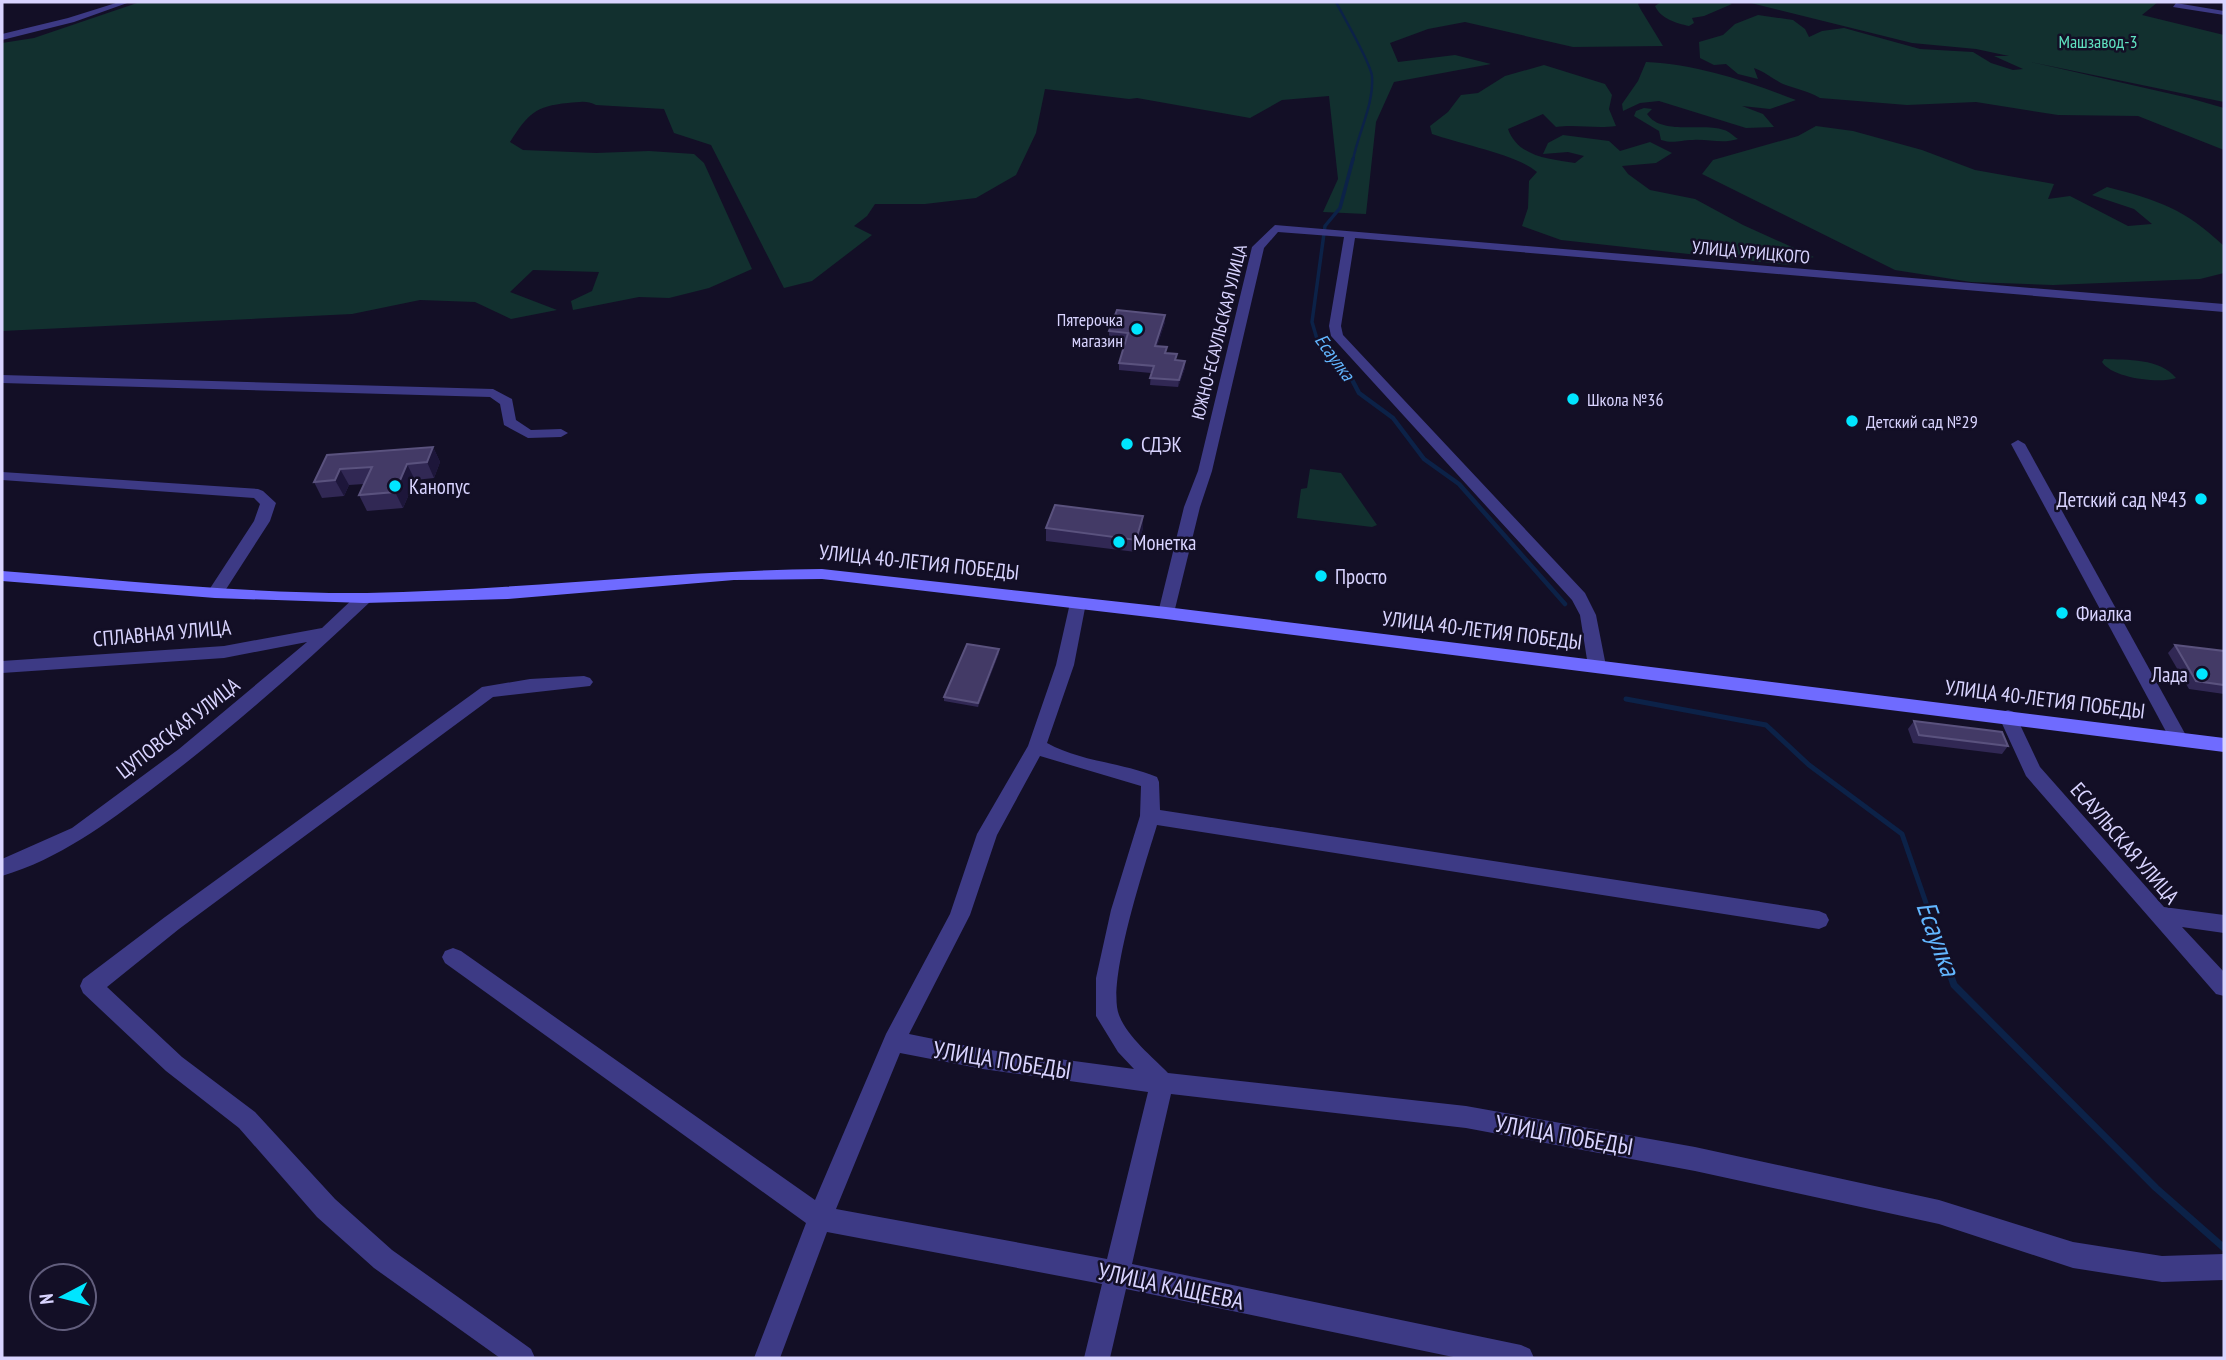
<svg xmlns="http://www.w3.org/2000/svg" width="2226" height="1360" font-family="'PT Sans Narrow',sans-serif">
<style>
.green{fill:#12302f}
.lines{fill:none;stroke-linecap:round;stroke-linejoin:round}
.stream-far4{stroke:#0c2248;stroke-width:2.5}
.stream-far3{stroke:#0c2248;stroke-width:3.5}
.stream-far2{stroke:#0c2248;stroke-width:4.5}
.stream-far1{stroke:#0c2248;stroke-width:5}
.stream{stroke:#0c2248;stroke-width:7}
.minor{fill:#3d3a85;fill-rule:evenodd}
.tertiary{fill:#3d3a85;fill-rule:evenodd}
.secondary{fill:#6f6bff;fill-rule:evenodd}
.wall{fill:#312854}
.shaded-wall{fill:#1d163a}
.building{fill:#433a66;stroke:#5a527e;stroke-width:2}
.poi-dot{fill:#00e5ff;stroke:#130f26;stroke-width:2.5}
.labels{text-anchor:middle;dominant-baseline:central;stroke-width:5;stroke-linejoin:round;paint-order:stroke}
.far-park-label{font-size:18px;fill:#5fe0c0;stroke:#130f26}
.far-street-label{font-size:18px;fill:#d9d4ff;stroke:#130f26}
.far-poi-label{font-size:18px;fill:#d9d4ff;stroke:#130f26;text-anchor:start}
.far-water-label{font-size:19px;font-style:italic;fill:#62b6ff;stroke:#130f26}
.poi-label{font-size:21px;fill:#d9d4ff;stroke:#130f26;text-anchor:start}
.street-label{font-size:21px;fill:#d9d4ff;stroke:#130f26}
.near-street-label{font-size:24px;fill:#d9d4ff;stroke:#130f26}
.near-water-label{font-size:28px;font-style:italic;fill:#62b6ff;stroke:#130f26}
</style>
<rect width="100%" height="100%" fill="#130f26"/>
<g class="green">
<path d="M140,2H1640L1638,4L1641,10L1663,46L1573,47L1465,22L1428,29L1390,43L1398,62L1455,55L1491,64L1394,82L1376,122L1366,214L1323,212L1338,179L1329,96L1282,100L1250,118L1137,98L1129,99L1045,89L1036,133L1016,175L976,198L925,204H875L867,216L854,226L872,235L812,281L784,288L711,145L674,133L664,109L596,105C587,100 579,102 568,103C535,106 528,114 510,142L523,150L596,153L649,151L694,154L704,163L752,269L709,288L669,298L639,297L573,310L571,301L592,291L599,272L533,270L510,292L557,310L511,319L475,302L420,300L352,314L2,331V43L34,38Z"/>
<path d="M1661,2H1727L1732,4L1704,16L1692,18L1694,23L1689,26C1676,23 1661,19 1655,6Z"/>
<path d="M1747,2H2158L2142,15L2224,35V102L2031,62L2189,98L2224,108V150L2138,116L2058,115L1976,102L1907,105L1820,98C1808,91 1796,89 1783,84C1773,79 1765,72 1754,68L1758,79L1738,74L1726,64L1714,65L1700,58L1699,42L1723,35L1735,24L1758,15L1793,20L1805,29L1809,37L1822,31L1844,28L1920,49L1973,52L1991,63L2013,70L2023,69L1994,56H2009L1976,49L1912,43Z"/>
<path d="M1646,62C1697,64 1749,82 1796,100L1770,109L1742,106L1763,114L1774,127L1746,128L1659,101L1640,103L1623,111L1622,104L1638,81Z"/>
<path d="M1544,65L1605,84L1612,95L1609,109L1616,126C1595,129 1577,124 1556,127L1543,114L1508,129C1518,157 1549,159 1575,163L1584,156L1568,152L1543,154L1548,143L1563,135L1609,141L1620,151L1650,142L1672,153L1656,163L1622,166L1628,174L1650,190L1695,199L1743,225L1814,257L1789,265L1561,240L1522,226L1528,208L1529,181L1537,172C1518,155 1460,144 1432,134L1430,126L1448,112L1461,95L1478,93L1505,76Z"/>
<path d="M1644,108L1652,109L1647,114C1662,136 1702,122 1724,130C1729,131 1733,136 1738,139C1722,144 1709,139 1693,140C1680,140 1674,144 1661,140L1659,131L1634,116L1636,111Z"/>
<path d="M1816,126L1853,131L1922,150L1975,170L2054,184L2048,199L2070,196L2128,226L2152,224L2134,209L2092,195L2107,187C2158,200 2185,209 2224,246V273L2200,279L2053,285L1971,282L1895,270L1702,174L1713,160L1798,136Z"/>
<path d="M2104,359C2127,360 2160,358 2176,378C2159,384 2112,378 2102,362Z"/>
<path d="M1310,469L1341,473L1377,525L1372,527L1297,518L1301,489L1307,488Z"/>
</g>
<g class="lines">
<path class="stream-far4" d="M1336,2C1344,18 1370,61 1372,76C1374,105 1358,133 1353,160"/>
<path class="stream-far3" d="M1336,363L1317,339L1312,322L1325,226L1340,208L1353,159"/>
<path class="stream-far2" d="M1335,361L1348,372L1359,393L1393,418L1424,459L1459,484L1565,604"/>
<path class="stream-far1" d="M1626,699L1766,725L1809,765L1902,834L1941,946"/>
<path class="stream" d="M1940,945L1954,985L2156,1188L2224,1248"/>
<g class="minor">
<path d="M119,2H130L74,22L2,40V34L68,18Z"/>
<path d="M2176,3L2224,11V15L2173,7Z"/>
<path d="M2,375L493,389L512,399L516,420L531,430L561,429L568,433L561,437L528,438L504,425L500,404L490,397L2,383Z"/>
<path d="M2018,440L2025,444L2188,739L2185,744H2173L2170,739L2011,444Z"/>
<path d="M2,472L258,489L263,491L276,503L270,521L221,597L215,598L207,593L254,521L260,504L254,498L2,480Z"/>
<path d="M364,593L372,598L370,602C300,668 229,731 152,789C106,824 59,859 2,876V859L72,828L179,749L307,642L224,658L2,673V661L224,646L322,628L358,594Z"/>
<path d="M1078,598L1086,603L1074,665L1047,743C1081,762 1121,762 1157,777L1159,782L1160,810L1819,911L1826,914L1829,920L1826,926L1819,929L1157,825C1146,862 1106,982 1119,1015C1128,1038 1152,1056 1168,1073L1466,1106L1695,1147L1939,1200L2073,1242L2162,1256L2224,1254V1280L2162,1282L2073,1268L1939,1224L1695,1171L1466,1128L1171,1094L1132,1264L1521,1345L1530,1349L1534,1358H1458L1126,1289L1110,1358H1084L1102,1284L827,1232L780,1358H754L806,1223L445,963L442,957L445,951L453,948L461,951L815,1200L886,1034L950,914L977,834L1028,746L1056,665L1070,603ZM1040,756L1141,786L1140,816L1111,910L1096,978V1016L1118,1052L1134,1069L983,1049L909,1034L970,915L997,835ZM900,1053L983,1069L1148,1092L1107,1259L836,1209Z"/>
<path d="M584,676L590,678L593,682L590,686L493,697L179,929L107,987L182,1057L255,1112L335,1199L392,1250L531,1349L535,1358H500L374,1268L317,1217L239,1128L166,1071L83,993L80,986L83,979L165,917L482,687L530,679Z"/>
<path d="M2008,710L2014,712L2040,767L2164,907L2224,915V933L2182,927L2224,972V996L2216,994L2026,776L1999,717L2002,712Z"/>
</g>
<path class="tertiary" d="M1275,225L2224,304V312L1355,238L1341,326L1343,335L1585,593L1596,615L1606,666L1597,672L1588,666L1580,615L1572,600L1331,336L1329,326L1344,237L1278,232L1264,248L1212,471L1200,507L1174,613L1172,617H1160L1158,613L1184,507L1198,471L1252,247Z"/>
<path class="secondary" d="M822,569L1166,607L2224,738V752L1166,619L822,579L734,580L508,599L364,603L215,598L2,581V571C123,580 245,594 367,593C520,590 670,571 822,569Z"/>
</g>
<g class="wall">
<path d="M1165,322L1157,346L1176,360L1185,368L1178,387L1150,385L1151,373L1119,370V363L1126,340L1109,338V331Z"/>
<path d="M433,447L440,462L434,478L415,480L403,508L367,511L359,495L364,484L349,485L344,496L322,498L314,482L327,455Z"/>
<path d="M1046,528H1143L1136,552L1046,541Z"/>
<path d="M2175,645L2224,651V694L2189,689L2168,653Z"/>
<path d="M999,653L978,707L944,701V697Z"/>
<path d="M1914,721L2008,746L2002,754L1913,743L1908,729Z"/>
</g>
<g class="shaded-wall">
<path d="M1165,315V322L1155,353V346Z"/>
<path d="M1185,361V368L1178,387L1179,380Z"/>
<path d="M433,447L440,462L434,478L427,462Z"/>
<path d="M407,464L415,480L403,508L395,492Z"/>
<path d="M340,469L349,485L344,496L335,480Z"/>
<path d="M1143,516V528L1136,552V540Z"/>
<path d="M999,649V653L978,707V703Z"/>
</g>
<g class="building">
<path d="M1117,310L1165,315L1155,346L1167,347L1165,353L1177,354L1175,360L1185,361L1179,380L1150,378L1154,366L1119,363L1128,333L1109,331Z"/>
<path d="M433,447L427,462L407,464L395,492L359,495L372,467L340,469L335,480L314,482L327,455Z"/>
<path d="M1055,505L1143,516L1136,540L1046,528Z"/>
<path d="M967,644L999,649L978,703L944,697Z"/>
<path d="M2175,645L2224,651V685L2196,681Z"/>
<path d="M1914,721L2002,732L2008,746L1919,735Z"/>
</g>
<g class="poi-dot">
<circle cx="1137" cy="329" r="7"/>
<circle cx="1573" cy="399" r="7"/>
<circle cx="1852" cy="421" r="7"/>
<circle cx="1127" cy="444" r="7"/>
<circle cx="395" cy="486" r="7"/>
<circle cx="2201" cy="499" r="7"/>
<circle cx="1119" cy="542" r="7"/>
<circle cx="1321" cy="576" r="7"/>
<circle cx="2062" cy="613" r="7"/>
<circle cx="2202" cy="674" r="7"/>
</g>
<g class="labels">
<g class="far-park-label">
<text x="2098" y="41">Машзавод-3</text>
</g>
<g class="far-street-label">
<text transform="translate(1751 252) rotate(5)">УЛИЦА УРИЦКОГО</text>
<text transform="translate(1219 332) rotate(-76)">ЮЖНО-ЕСАУЛЬСКАЯ УЛИЦА</text>
</g>
<g class="far-poi-label">
<text x="1123" y="319" text-anchor="end">Пятерочка<tspan x="1123" dy="21">магазин</tspan></text>
<text x="1587" y="399">Школа №36</text>
<text x="1866" y="421">Детский сад №29</text>
</g>
<g class="far-water-label">
<text transform="translate(1335 357) rotate(54)">Есаулка</text>
</g>
<g class="poi-label">
<text x="1141" y="444">СДЭК</text>
<text x="409" y="486">Канопус</text>
<text x="2187" y="499" text-anchor="end">Детский сад №43</text>
<text x="1133" y="542">Монетка</text>
<text x="1335" y="576">Просто</text>
<text x="2076" y="613">Фиалка</text>
<text x="2188" y="674" text-anchor="end">Лада</text>
</g>
<g class="street-label">
<text transform="translate(919 562) rotate(6)">УЛИЦА 40-ЛЕТИЯ ПОБЕДЫ</text>
<text transform="translate(1482 630) rotate(7)">УЛИЦА 40-ЛЕТИЯ ПОБЕДЫ</text>
<text transform="translate(162 633) rotate(-5)">СПЛАВНАЯ УЛИЦА</text>
<text transform="translate(2045 699) rotate(7)">УЛИЦА 40-ЛЕТИЯ ПОБЕДЫ</text>
<text transform="translate(178 728) rotate(-38)">ЦУПОВСКАЯ УЛИЦА</text>
<text transform="translate(2125 843) rotate(49)">ЕСАУЛЬСКАЯ УЛИЦА</text>
</g>
<g class="near-street-label">
<text transform="translate(1002 1060) rotate(9)">УЛИЦА ПОБЕДЫ</text>
<text transform="translate(1564 1135) rotate(10)">УЛИЦА ПОБЕДЫ</text>
<text transform="translate(1171 1286) rotate(12)">УЛИЦА КАЩЕЕВА</text>
</g>
<g class="near-water-label">
<text transform="translate(1939 938) rotate(70)">Есаулка</text>
</g>
</g>
<rect width="2226" height="1360" fill="none" stroke="#d9d4ff" stroke-width="7"/>
<g transform="translate(63 1297) rotate(263)"><circle r="33" fill="#130f26" stroke="#625e7d" stroke-width="2"/>
<path d="M0-5L12 26L0 18L-12 26Z" fill="#00e5ff"/>
<text y="-10" font-size="19" font-weight="bold" text-anchor="middle" fill="#d9d4ff">N</text>
</g>
</svg>
